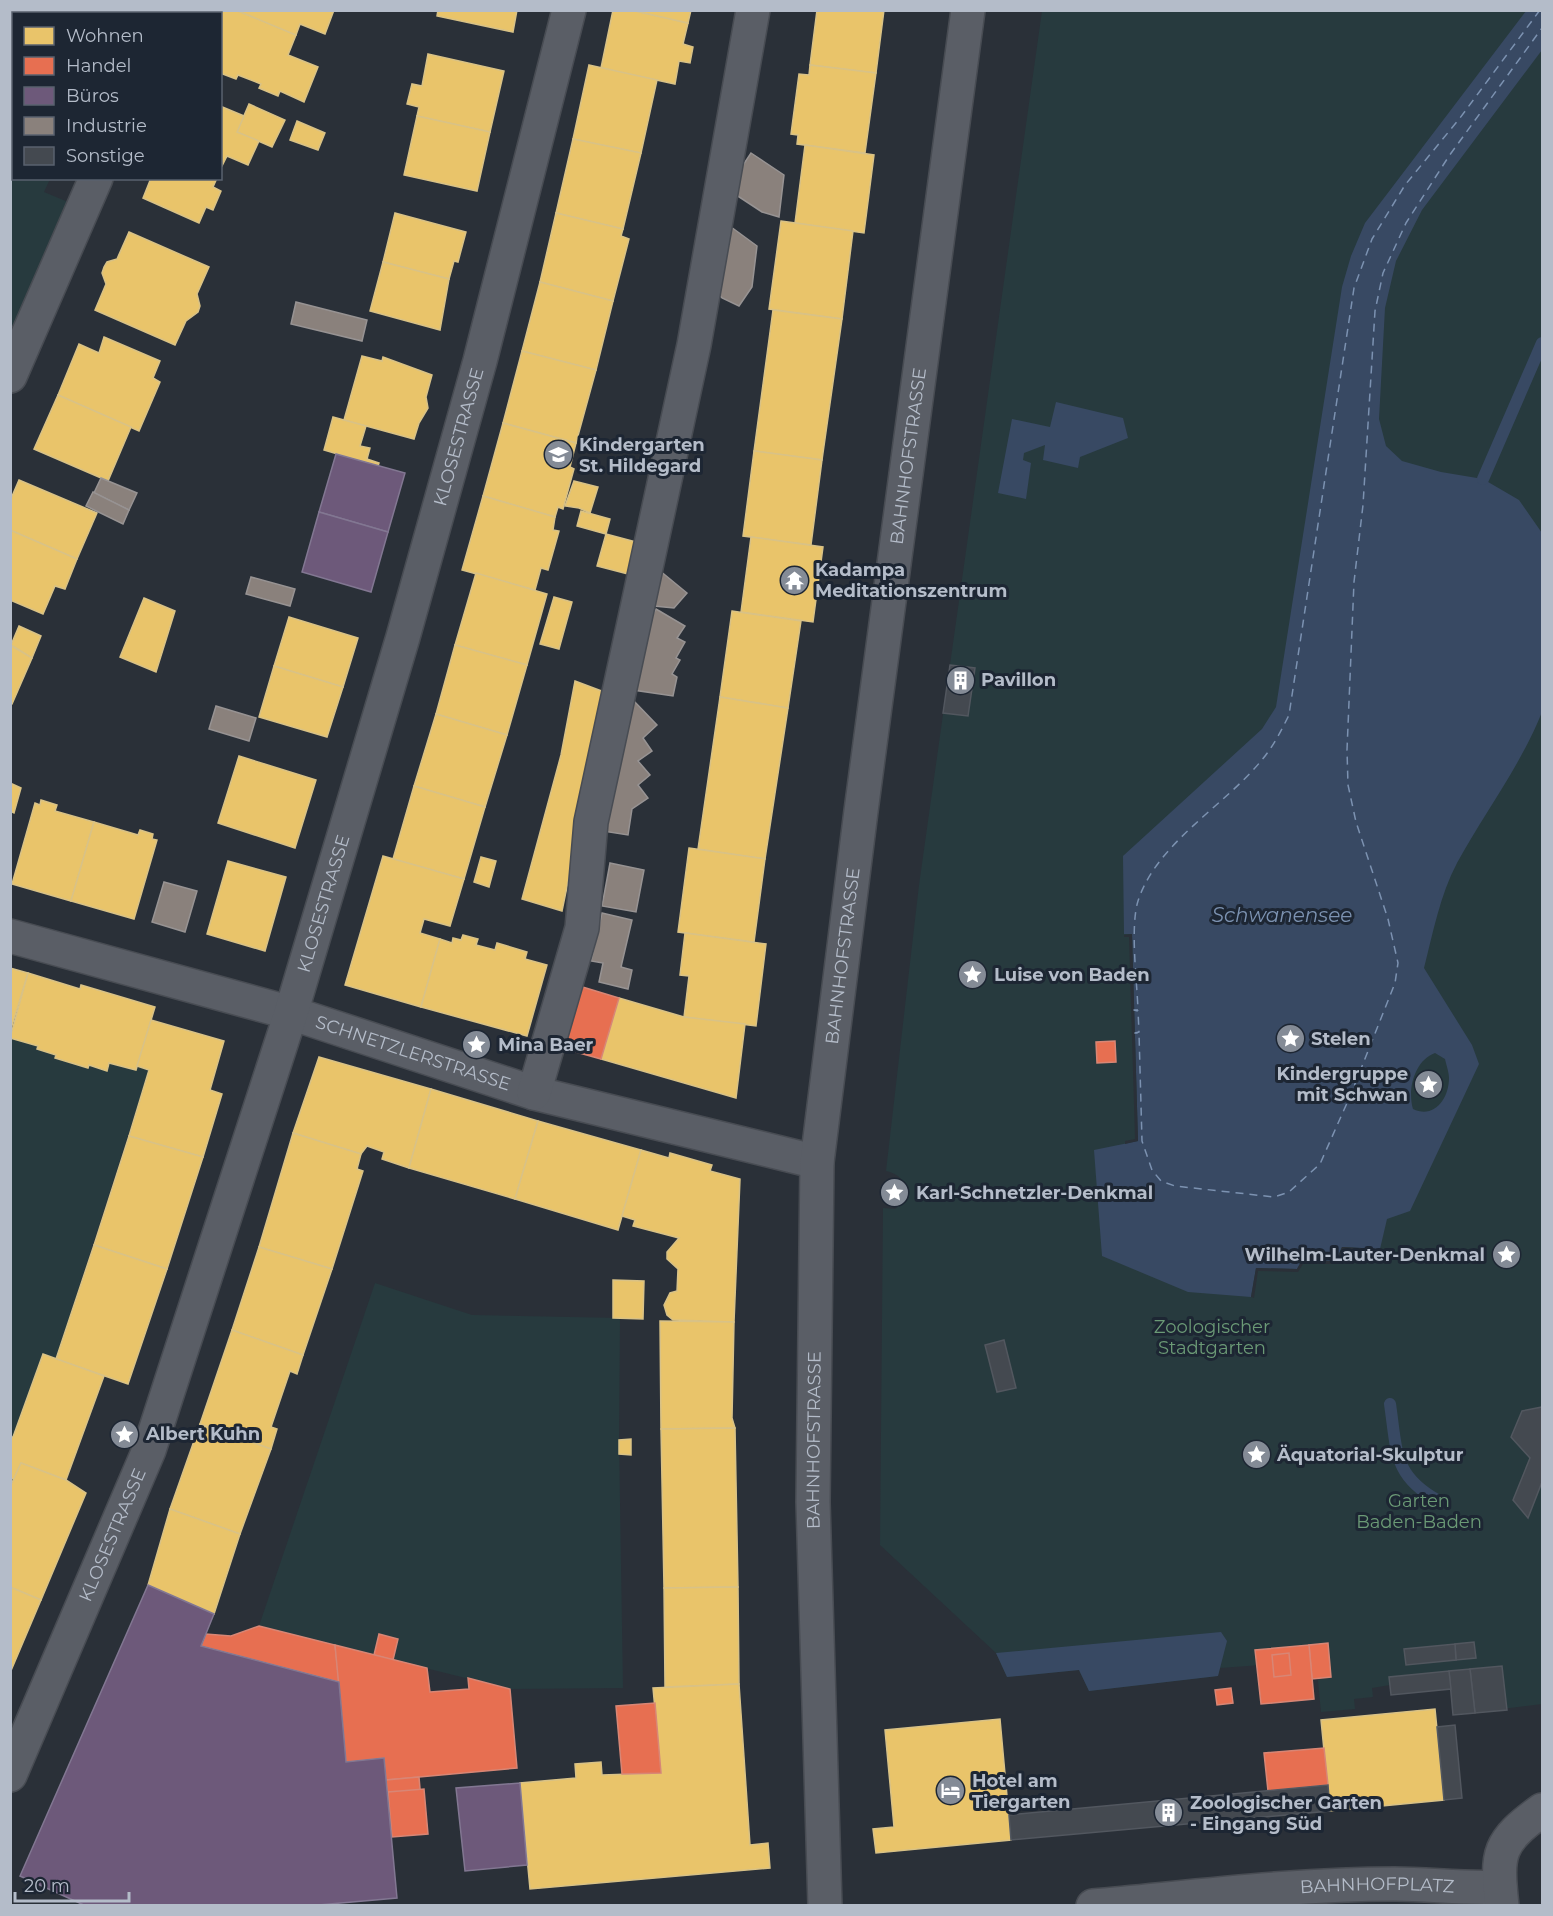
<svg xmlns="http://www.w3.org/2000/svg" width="1553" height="1916" font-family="Montserrat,sans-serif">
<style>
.green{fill:#273a3e}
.water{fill:#384963;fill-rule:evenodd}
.pier{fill:#2a3038}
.homes{fill:#e9c46a;stroke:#d9c286;stroke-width:1.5}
.shops{fill:#e76f51;stroke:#d88675;stroke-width:1.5}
.offices{fill:#6d597a;stroke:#827792;stroke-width:1.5}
.industry{fill:#8a817c;stroke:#979393;stroke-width:1.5}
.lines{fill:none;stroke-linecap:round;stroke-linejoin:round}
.stream{stroke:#384963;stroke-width:12}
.ferry{stroke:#7c92b1;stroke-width:1.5;stroke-dasharray:8 6;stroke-linecap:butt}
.building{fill:#444950;stroke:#52575f;stroke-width:1.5}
.minor-casing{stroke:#484c53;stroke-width:36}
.minor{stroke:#5a5e66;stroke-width:33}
.labels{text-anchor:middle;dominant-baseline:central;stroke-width:6;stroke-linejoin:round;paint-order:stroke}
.street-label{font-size:18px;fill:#b4bcc9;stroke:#1d2633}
.poi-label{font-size:18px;font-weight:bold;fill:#b4bcc9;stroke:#1d2633;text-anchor:start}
.park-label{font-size:18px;fill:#6b9a76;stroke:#1d2633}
.water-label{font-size:20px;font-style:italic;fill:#7c92b1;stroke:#1d2633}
</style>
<rect width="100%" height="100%" fill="#2a3038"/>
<g class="green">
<path d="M10,11H124L123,14H14V178L50,179L44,192L68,202L10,342Z"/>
<path d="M1042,11H1542V1704L1453,1715L1449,1671L1390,1677V1685L1372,1688L1373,1697L1354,1699L1355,1709L1321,1712L1316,1661L1220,1668L1218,1676L1089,1691L1079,1670L1007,1677L996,1653L880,1545L883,1208L895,1209L904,1202C908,1185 903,1175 886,1171L919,885Z"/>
<path d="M10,1038L38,1046L37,1049L56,1055L55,1058L88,1068L89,1065L107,1070L109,1063L136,1070L137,1066L149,1070L56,1359L43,1354L13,1437H10Z"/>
<path d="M375,1283L472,1315L620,1318L619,1440L623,1688L510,1689L393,1660L398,1639L379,1634L374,1655L259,1626Z"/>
</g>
<g class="water">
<path d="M1526,11H1542V50L1422,210L1396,261L1385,308L1379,419L1386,446L1402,461L1441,472L1483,479L1519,500L1542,533V712C1521,765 1485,812 1457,863C1440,895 1433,933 1424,968L1472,1045L1479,1064L1410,1211L1387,1219L1380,1249L1342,1247L1336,1261L1302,1260L1297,1269L1256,1268L1251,1297L1188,1292L1102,1256L1094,1150L1138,1141L1132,934H1124L1123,856L1262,729L1276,707L1342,287L1351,256L1365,223ZM1435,1053L1445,1059C1446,1064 1449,1072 1449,1078C1449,1099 1434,1119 1413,1109C1407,1089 1415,1060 1435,1053Z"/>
<path d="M1056,402L1123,418L1128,438L1080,457L1078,468L1043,460L1045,445L1024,453L1023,460L1031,463L1026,499L998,493L1012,419L1050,427Z"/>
<path d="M1221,1632L1227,1641L1218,1676L1089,1691L1079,1670L1007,1677L996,1653Z"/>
</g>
<g class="pier">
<path d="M1132,934L1138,1141L1125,1144V1141L1135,1139L1129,937H1124V935Z"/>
<path d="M1342,1247L1380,1249L1379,1252L1344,1250L1338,1264H1303L1298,1272L1258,1271L1254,1298L1251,1297L1256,1268L1297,1269L1302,1260L1336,1261Z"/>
</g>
<g class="homes">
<path d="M222,10H236L296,35L288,55L318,67L304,102L280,91L278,96L259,88L261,84L238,75L236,79L220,73Z"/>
<path d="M236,10H334L325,34L300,24L296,35Z"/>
<path d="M438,10H517L513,32L437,16Z"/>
<path d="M613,10H631L688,23L683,44L693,47L690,63L679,61L675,84L601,68Z"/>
<path d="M631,10H691L688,23Z"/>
<path d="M817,10H884L876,73L810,65Z"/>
<path d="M428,54L504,71L490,132L417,116L419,107L407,104L412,84L422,86Z"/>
<path d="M589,65L657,80L641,153L573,139Z"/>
<path d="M810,65L876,73L865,153L797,144L798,135L791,134L799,74L809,75Z"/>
<path d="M249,104L285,120L272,147L237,132Z"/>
<path d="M220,106L244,116L237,132L259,141L248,165L227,156L220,170Z"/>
<path d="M417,116L490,132L477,191L404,175Z"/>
<path d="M297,121L325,133L318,150L290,140Z"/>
<path d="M573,139L641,153L623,229L556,213Z"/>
<path d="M805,145L874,155L864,233L795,223Z"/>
<path d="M151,178H217L213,187L221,191L213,210L206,207L199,223L143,198Z"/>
<path d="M395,213L466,232L458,262L454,261L449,279L383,262Z"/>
<path d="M556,213L623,229L621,236L629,239L613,301L540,282Z"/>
<path d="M781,221L853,231L842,319L769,309Z"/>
<path d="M129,232L209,267L197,294L200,306L198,312L186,321L175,345L95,310L106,284L102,273L104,267L107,262L117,259Z"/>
<path d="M383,262L449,279L440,330L370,311Z"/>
<path d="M540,282L613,301L596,370L522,351Z"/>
<path d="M773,310L842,319L822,460L754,451Z"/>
<path d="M104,337L160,361L153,378L160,382L139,431L58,395L79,344L99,353Z"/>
<path d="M522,351L596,370L576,443L503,423Z"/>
<path d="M362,356L382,361L383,357L432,375L426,397L428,408L419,423L414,439L344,420Z"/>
<path d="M58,395L131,427L108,481L34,449Z"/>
<path d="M333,417L366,426L360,446L370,448L367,459L379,463L378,466L324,450Z"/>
<path d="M503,423L576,443L570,467L574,469L563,509L558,507L555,517L483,496Z"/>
<path d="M754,451L822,460L811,545L743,536Z"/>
<path d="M19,480L97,513L77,559L10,530V501Z"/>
<path d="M574,481L598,487L590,513L579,508L565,506Z"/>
<path d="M483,496L555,517L553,530L559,531L548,570L541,568L535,590L462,570Z"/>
<path d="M581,511L610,519L606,534L577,526Z"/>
<path d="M10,530L77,559L65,589L55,586L43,614L10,600Z"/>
<path d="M606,534L640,543L632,575L597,566Z"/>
<path d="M751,537L823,547L813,622L741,612Z"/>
<path d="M476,573L547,594L527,665L455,645Z"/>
<path d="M554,597L572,602L559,649L540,644Z"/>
<path d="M144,598L175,611L156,672L120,657Z"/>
<path d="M732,611L801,621L788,708L720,697Z"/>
<path d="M289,617L358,638L343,687L274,666Z"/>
<path d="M19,626L41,636L32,658L11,645Z"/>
<path d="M10,645L32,658L12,704H10Z"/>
<path d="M455,645L527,665L507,735L436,714Z"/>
<path d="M274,666L343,687L327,737L259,717Z"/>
<path d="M575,681L607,693L562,911L522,899L561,755Z"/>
<path d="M720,697L788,708L765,859L698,849Z"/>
<path d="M436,714L507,735L485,807L414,786Z"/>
<path d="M239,756L316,780L295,848L218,823Z"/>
<path d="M10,783L21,788L14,813L10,811Z"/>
<path d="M414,786L485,807L464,879L393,859Z"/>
<path d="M41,800L57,805L55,811L94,822L71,901L12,884L35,803L40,805Z"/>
<path d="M94,822L138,835L140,830L153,834L152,839L157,840L134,919L71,901Z"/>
<path d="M689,848L765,859L754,942L678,932Z"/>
<path d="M383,856L464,879L450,926L424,919L420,933L440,939L421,1007L345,985Z"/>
<path d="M481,857L496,861L489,887L474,882Z"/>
<path d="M228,861L286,877L265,951L207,934Z"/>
<path d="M685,933L766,944L756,1026L684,1017L689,976L680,975Z"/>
<path d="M463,935L478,939L476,945L495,950L497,943L527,952L525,959L547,965L527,1036L421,1007L440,939L452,943L453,938L461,940Z"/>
<path d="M10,968L28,973L10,1032Z"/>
<path d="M28,973L80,989L81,985L155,1007L136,1070L109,1063L107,1071L89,1065L88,1068L55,1058L56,1055L37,1049L38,1046L10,1038Z"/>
<path d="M619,998L684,1017L745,1024L736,1098L601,1059Z"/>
<path d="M151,1020L224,1041L210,1090L222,1094L203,1157L129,1136L149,1070L137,1066Z"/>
<path d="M319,1057L431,1089L409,1168L382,1159L384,1152L367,1146L361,1154L293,1133Z"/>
<path d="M431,1089L538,1121L515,1199L409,1168Z"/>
<path d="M538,1121L641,1150L618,1230L515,1199Z"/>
<path d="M293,1133L361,1154L357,1169L363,1171L332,1269L259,1247Z"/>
<path d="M129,1136L203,1157L167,1269L94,1245Z"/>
<path d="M641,1150L669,1158L670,1153L712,1165L710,1171L740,1179L734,1322L673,1320L667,1315L664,1305L670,1293L677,1291L678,1269L667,1259V1252L679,1238L633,1226L635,1220L622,1216Z"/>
<path d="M94,1245L167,1269L128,1384L56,1359Z"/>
<path d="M259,1247L332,1269L303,1355L232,1330Z"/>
<path d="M613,1280L644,1281L643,1319L613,1318Z"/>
<path d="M660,1321L734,1322L732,1418L735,1428L661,1429Z"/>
<path d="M232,1330L303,1355L297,1374L290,1371L271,1427L277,1429L271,1449L200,1424Z"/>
<path d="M43,1354L104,1376L66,1480L21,1463L14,1479L10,1478V1437H13Z"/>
<path d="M200,1424L271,1449L240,1534L170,1509Z"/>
<path d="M735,1428L738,1587L664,1588L661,1429Z"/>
<path d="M631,1439V1455L619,1454V1440Z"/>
<path d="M21,1463L66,1480L86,1493L41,1600L10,1587V1487Z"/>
<path d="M170,1509L240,1534L214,1614L148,1585Z"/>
<path d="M10,1587L41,1600L10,1673Z"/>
<path d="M738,1587L739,1684L665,1687L664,1588Z"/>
<path d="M739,1684L750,1845L768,1843L770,1868L530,1889L520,1783L576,1778L575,1764L601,1762L602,1775L661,1773L653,1688Z"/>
<path d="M1435,1709L1444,1800L1330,1811L1321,1720Z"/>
<path d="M1000,1719L1011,1840L876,1853L873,1829L894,1827L885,1730Z"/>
</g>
<g class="shops">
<path d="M576,985L619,998L601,1059L558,1047Z"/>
<path d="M1115,1041L1116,1062L1097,1063L1096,1042Z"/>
<path d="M259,1626L335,1645L339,1682L201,1646L206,1634L231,1636Z"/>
<path d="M379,1634L398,1639L393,1660L374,1655Z"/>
<path d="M1328,1643L1331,1677L1312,1679L1309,1645Z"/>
<path d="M335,1645L427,1668L430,1692L469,1689L468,1678L510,1689L517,1768L386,1780L384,1758L346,1762Z"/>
<path d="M1309,1645L1314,1699L1261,1704L1255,1650Z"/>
<path d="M1289,1653L1291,1675L1274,1677L1272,1655Z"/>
<path d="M1231,1688L1233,1703L1217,1705L1215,1690Z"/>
<path d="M655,1703L661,1773L622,1774L616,1706Z"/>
<path d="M1324,1748L1328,1785L1268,1791L1264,1753Z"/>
<path d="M419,1777L421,1800L389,1803L386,1780Z"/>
<path d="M424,1789L428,1834L392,1837L388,1792Z"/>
</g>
<g class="offices">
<path d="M336,454L405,473L388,532L319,512Z"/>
<path d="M319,512L388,532L371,592L302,572Z"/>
<path d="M148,1585L214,1614L201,1646L339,1682L346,1762L384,1758L397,1898L307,1906H86L20,1876Z"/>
<path d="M520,1783L527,1865L465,1871L456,1788Z"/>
</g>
<g class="industry">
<path d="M751,153L784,175L779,217L762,212L727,189Z"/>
<path d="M727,224L757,246L752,287L739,306L722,298L711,287Z"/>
<path d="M296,302L367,320L362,341L291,324Z"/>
<path d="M101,478L137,493L129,510L94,493Z"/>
<path d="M93,492L129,510L123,524L86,506Z"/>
<path d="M659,570L687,593L674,608L644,605Z"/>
<path d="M251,577L295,589L290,606L246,594Z"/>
<path d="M656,609L685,626L677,638L685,642L676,658L680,660L672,674L677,677L673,696L633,690L636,662L646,647L641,644L644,628Z"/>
<path d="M633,700L657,725L643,738L652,751L638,761L650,775L638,785L648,798L632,809L628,835L596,830L600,805L614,795L605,785Z"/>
<path d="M216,706L256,718L249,741L209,729Z"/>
<path d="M610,863L644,870L636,912L602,906Z"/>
<path d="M164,882L197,891L185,932L152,922Z"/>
<path d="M602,913L632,920L621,967L632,970L628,989L599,982L603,963L591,961Z"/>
</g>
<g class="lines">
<g class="stream">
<path d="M1483,479L1542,343"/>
<path d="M1390,1404C1397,1451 1393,1476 1439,1501"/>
</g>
<path class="ferry" d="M1540,10L1460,118L1405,185L1372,239L1354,288L1289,715C1281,731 1273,747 1261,761C1224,806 1156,844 1138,901C1130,927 1137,981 1138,1010H1134L1138,1011L1139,1032L1135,1033H1139L1142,1141L1152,1170L1161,1181L1175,1186L1274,1197L1289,1192L1320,1164L1351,1094L1395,983L1398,963L1388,919L1356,822L1348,785L1347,750L1354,582L1363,505L1375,311L1383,273L1406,223L1449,156L1542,28"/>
</g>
<g class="building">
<path d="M950,665L975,668L968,716L943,713Z"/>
<path d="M1004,1340L1016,1388L997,1392L985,1345Z"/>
<path d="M1542,1407V1482L1528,1518L1513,1500L1530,1458L1511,1437L1522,1411Z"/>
<path d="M1474,1642L1476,1658L1456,1660L1455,1644Z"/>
<path d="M1455,1644L1456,1660L1406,1665L1404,1649Z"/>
<path d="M1502,1666L1507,1710L1475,1713L1470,1669Z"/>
<path d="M1470,1669L1475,1713L1453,1715L1449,1671Z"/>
<path d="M1449,1671L1451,1689L1391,1695L1389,1677Z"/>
<path d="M1455,1725L1462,1798L1444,1800L1437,1727Z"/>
<path d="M1328,1785L1330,1811L1011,1840L1009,1815Z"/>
</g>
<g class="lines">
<defs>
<g id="minor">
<path d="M167,14L168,10"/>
<path d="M10,376L96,178"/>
<path id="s1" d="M10,936L291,1013L534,1093L817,1162"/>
<path d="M534,1093L582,928L591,822L694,345L753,10"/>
<path id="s2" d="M10,1775L149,1450L291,1013L403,637L480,361L569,10"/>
<path id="s3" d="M825,1906L813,1502L817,1162L861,811L968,10"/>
<path id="s4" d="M1093,1906C1193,1897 1294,1884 1395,1884C1430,1884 1465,1889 1500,1887"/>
<path d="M1502,1906C1496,1852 1498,1842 1542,1810"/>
</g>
</defs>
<use href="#minor" class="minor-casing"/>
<use href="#minor" class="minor"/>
</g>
<defs>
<symbol id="school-disc" viewBox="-11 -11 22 22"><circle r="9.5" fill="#848b96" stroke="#1d2633"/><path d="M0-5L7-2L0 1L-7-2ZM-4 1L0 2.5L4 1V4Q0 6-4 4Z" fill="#fff"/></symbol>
<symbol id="temple-disc" viewBox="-11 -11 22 22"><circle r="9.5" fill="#848b96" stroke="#1d2633"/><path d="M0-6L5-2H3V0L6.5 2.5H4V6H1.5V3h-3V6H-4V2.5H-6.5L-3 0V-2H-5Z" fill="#fff"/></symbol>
<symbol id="building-disc" viewBox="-11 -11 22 22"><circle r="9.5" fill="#848b96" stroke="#1d2633"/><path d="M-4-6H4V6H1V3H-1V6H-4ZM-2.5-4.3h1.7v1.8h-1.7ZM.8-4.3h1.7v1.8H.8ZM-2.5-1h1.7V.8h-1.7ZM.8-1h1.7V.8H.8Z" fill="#fff"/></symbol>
<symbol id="sight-disc" viewBox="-11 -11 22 22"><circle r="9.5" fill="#848b96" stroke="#1d2633"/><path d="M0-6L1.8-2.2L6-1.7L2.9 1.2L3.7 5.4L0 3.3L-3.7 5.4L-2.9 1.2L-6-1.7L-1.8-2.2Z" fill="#fff"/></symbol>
<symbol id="hotel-disc" viewBox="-11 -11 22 22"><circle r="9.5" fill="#848b96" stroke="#1d2633"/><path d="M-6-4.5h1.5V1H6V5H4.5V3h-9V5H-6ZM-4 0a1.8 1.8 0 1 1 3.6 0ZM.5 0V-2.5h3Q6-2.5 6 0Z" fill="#fff"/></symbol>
</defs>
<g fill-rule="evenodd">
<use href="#school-disc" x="542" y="438" width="33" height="33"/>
<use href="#temple-disc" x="778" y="564" width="33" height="33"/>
<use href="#building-disc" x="944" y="664" width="33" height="33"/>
<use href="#sight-disc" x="956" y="958" width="33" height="33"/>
<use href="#sight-disc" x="1274" y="1022" width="33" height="33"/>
<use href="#sight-disc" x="460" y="1028" width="33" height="33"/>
<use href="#sight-disc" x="1412" y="1068" width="33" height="33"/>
<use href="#sight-disc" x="878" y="1176" width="33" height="33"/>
<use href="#sight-disc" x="1490" y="1238" width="33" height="33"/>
<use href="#sight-disc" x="108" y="1418" width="33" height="33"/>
<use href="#sight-disc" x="1240" y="1438" width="33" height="33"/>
<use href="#hotel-disc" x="934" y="1774" width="33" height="33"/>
<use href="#building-disc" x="1152" y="1796" width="33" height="33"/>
</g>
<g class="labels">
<g class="street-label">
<text stroke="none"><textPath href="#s2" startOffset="1413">KLOSESTRASSE</textPath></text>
<text stroke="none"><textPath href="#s3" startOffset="1456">BAHNHOFSTRASSE</textPath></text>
<text stroke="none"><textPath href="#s2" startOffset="927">KLOSESTRASSE</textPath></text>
<text stroke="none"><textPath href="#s3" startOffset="952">BAHNHOFSTRASSE</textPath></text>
<text stroke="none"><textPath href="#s1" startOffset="420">SCHNETZLERSTRASSE</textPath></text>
<text stroke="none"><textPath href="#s3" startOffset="466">BAHNHOFSTRASSE</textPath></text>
<text stroke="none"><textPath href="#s2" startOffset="261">KLOSESTRASSE</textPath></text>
<text stroke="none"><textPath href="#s4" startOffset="285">BAHNHOFPLATZ</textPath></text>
</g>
<g class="poi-label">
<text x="579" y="445">Kindergarten<tspan x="579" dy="21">St. Hildegard</tspan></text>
<text x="815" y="570">Kadampa<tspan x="815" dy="21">Meditationszentrum</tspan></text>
<text x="981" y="680">Pavillon</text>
<text x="994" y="975">Luise von Baden</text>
<text x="1311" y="1039">Stelen</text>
<text x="498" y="1045">Mina Baer</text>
<text x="1408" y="1074" text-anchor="end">Kindergruppe<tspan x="1408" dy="21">mit Schwan</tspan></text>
<text x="916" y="1193">Karl-Schnetzler-Denkmal</text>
<text x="1485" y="1255" text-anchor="end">Wilhelm-Lauter-Denkmal</text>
<text x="146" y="1434">Albert Kuhn</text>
<text x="1277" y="1455">Äquatorial-Skulptur</text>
<text x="972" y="1781">Hotel am<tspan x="972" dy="21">Tiergarten</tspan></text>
<text x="1190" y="1803">Zoologischer Garten<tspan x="1190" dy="21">- Eingang Süd</tspan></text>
</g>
<g class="park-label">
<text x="1212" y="1327">Zoologischer<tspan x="1212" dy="21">Stadtgarten</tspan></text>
<text x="1419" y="1501">Garten<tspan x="1419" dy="21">Baden-Baden</tspan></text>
</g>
<g class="water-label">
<text x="1282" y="915">Schwanensee</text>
</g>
</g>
<rect width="1553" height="1916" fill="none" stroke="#b4bcc9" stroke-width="24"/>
<rect x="12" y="12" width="210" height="168" fill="#1d2633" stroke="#59626f" stroke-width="1.5"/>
<rect x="24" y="27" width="30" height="18" fill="#e9c46a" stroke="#59626f" stroke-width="1.5"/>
<text x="66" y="42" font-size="18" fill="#b4bcc9">Wohnen</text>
<rect x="24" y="57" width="30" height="18" fill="#e76f51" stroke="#59626f" stroke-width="1.5"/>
<text x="66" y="72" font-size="18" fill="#b4bcc9">Handel</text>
<rect x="24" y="87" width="30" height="18" fill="#6d597a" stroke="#59626f" stroke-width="1.5"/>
<text x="66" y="102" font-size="18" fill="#b4bcc9">Büros</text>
<rect x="24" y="117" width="30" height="18" fill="#8a817c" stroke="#59626f" stroke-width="1.5"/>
<text x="66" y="132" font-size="18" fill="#b4bcc9">Industrie</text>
<rect x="24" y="147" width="30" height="18" fill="#444950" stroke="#59626f" stroke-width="1.5"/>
<text x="66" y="162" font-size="18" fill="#b4bcc9">Sonstige</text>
<path d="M15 1892v9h114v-9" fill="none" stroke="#b4bcc9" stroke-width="3"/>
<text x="24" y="1892" font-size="18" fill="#b4bcc9" stroke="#1d2633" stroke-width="4.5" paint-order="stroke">20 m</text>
</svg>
